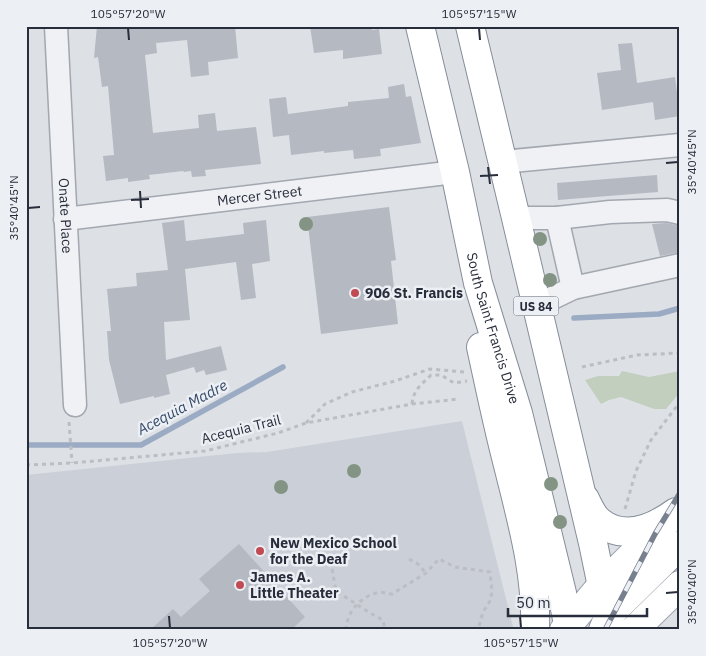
<svg xmlns="http://www.w3.org/2000/svg" width="706" height="656" font-family="'IBM Plex Sans',sans-serif">
<style>
.built{fill:#cbcfd7}
.green{fill:#c2cfbf}
.lines{fill:none;stroke-linecap:round;stroke-linejoin:round}
.stream{stroke:#9aabc3;stroke-width:5.5}
.building{fill:#b5b9c2}
.minor-casing{stroke:#a3a7af;stroke-width:25}
.major-casing{stroke:#9da4b0;stroke-width:30}
.highway-casing{stroke:#868d9b;stroke-width:30}
.path{stroke:#bbbec4;stroke-width:3;stroke-dasharray:4 4;stroke-linecap:butt}
.minor{stroke:#eff1f4;stroke-width:22}
.major{stroke:#fff;stroke-width:28}
.highway{stroke:#fff;stroke-width:28}
.rail-casing{stroke:#787f8e;stroke-width:5.5}
.rail{stroke:#eceff3;stroke-width:4;stroke-dasharray:11;stroke-linecap:butt}
.tree{fill:#839485}
.ticks{fill:none;stroke:#282d3b;stroke-width:2}
.poi-dot{fill:#c14b55;stroke:#eceff3;stroke-width:2}
.labels{text-anchor:middle;dominant-baseline:central;stroke-width:5;stroke-linejoin:round;paint-order:stroke}
.shield{fill:#eceff3;stroke:#636772;stroke-width:1}
.shield-label{font-size:12px;font-weight:bold;fill:#282d3b}
.street-label{font-size:14px;fill:#282d3b;stroke:#eceff3}
.poi-label{font-size:14px;font-weight:bold;fill:#282d3b;stroke:#eceff3;text-anchor:start}
.water-label{font-size:15px;font-style:italic;fill:#364a6b;stroke:#eceff3}
.neatline{fill:none;stroke:#282d3b;stroke-width:2}
.ticks-label{font-size:12px;text-anchor:middle;fill:#282d3b}
</style>
<rect width="100%" height="100%" fill="#dde0e5"/>
<path class="built" d="M462,421L513,627L512,630H26V475L237,453L267,452Z"/>
<path class="green" d="M622,371L649,377L680,371V392L666,409H654L621,397L609,400L601,404L585,380L598,376H619Z"/>
<g class="lines">
<g class="stream">
<path d="M574,318L659,314L680,308"/>
<path d="M26,445H141L283,367"/>
</g>
</g>
<g class="building">
<path d="M97,26H235L238,58L208,62L209,75L191,77L187,40L156,43L157,53L145,55L153,133L199,128L198,115L215,113L217,131L256,127L261,164L205,170L206,176L192,177L191,171L184,172L183,171L149,175L150,179L128,182V178L106,181L103,156L114,155L108,86L102,87L98,57L94,58Z"/>
<path d="M310,26H372V30L379,29L382,54L343,59V50L314,53Z"/>
<path d="M632,43L637,83L675,77L680,116L655,120L653,102L602,110L597,73L621,70L618,44Z"/>
<path d="M404,84L406,97L411,96L421,143L380,149L381,156L354,159L353,150L324,153V151L291,155L289,135L273,137L269,99L286,97L288,114L348,106V102L389,98L388,87Z"/>
<path d="M657,175L658,192L558,200L557,183Z"/>
<path d="M389,207L396,260L391,261L398,324L321,334L307,217Z"/>
<path d="M184,220L186,241L244,234L243,223L266,220L270,261L252,264L256,298L241,300L236,262L185,269L190,320L164,322L166,360L221,346L227,370L206,375L204,370L196,373L194,367L166,375L170,394L154,398V396L120,404L109,360L107,331H111L107,289L137,286L136,273L168,270L162,223Z"/>
<path d="M666,223L680,226V252L660,256L652,224Z"/>
<path d="M239,544L305,617L291,630H150L173,609L181,617L210,591L199,579Z"/>
</g>
<g class="lines">
<defs>
<g id="minor">
<path id="s1" d="M56,26L75,405"/>
<path d="M502,162L680,145"/>
<path d="M516,218H557L610,212L667,210L680,213"/>
<path d="M557,218L573,288"/>
<path id="s2" d="M65,219L455,172"/>
<path d="M536,306L573,288L680,265"/>
</g>
<g id="major">
<path d="M564,630L601,586L672,516"/>
<path d="M634,630L680,585"/>
</g>
<g id="highway">
<path id="s3" d="M420,26L455,172L478,283L518,413L562,593L569,630"/>
<path d="M470,26L516,218L593,543L611,630"/>
<path d="M481,347C490,388 498,428 509,469C522,522 537,574 535,630"/>
<path d="M585,499C589,507 593,517 600,522C625,542 654,528 676,512"/>
<path d="M603,630L608,618L616,608L680,545"/>
</g>
</defs>
<use href="#minor" class="minor-casing"/>
<use href="#major" class="major-casing"/>
<use href="#highway" class="highway-casing"/>
<g class="path">
<path d="M582,367L637,355L680,353"/>
<path d="M412,404C413,390 422,384 431,375H441L454,383L467,381"/>
<path d="M69,422L72,463"/>
<path d="M306,423L325,404L352,392L395,381L430,369L464,372"/>
<path d="M26,465L72,463L205,451L278,433L306,423L412,404L459,399"/>
<path d="M625,509L636,471L651,440L680,402"/>
<path d="M409,559L418,564L426,573"/>
<path d="M332,569L336,591C352,601 367,612 383,620L385,630"/>
<path d="M346,630C347,612 359,598 376,593C381,591 387,594 392,594L426,573L439,559L455,567L490,572L492,592L490,601L483,612L478,630"/>
</g>
<use href="#minor" class="minor"/>
<use href="#major" class="major"/>
<use href="#highway" class="highway"/>
<defs>
<path id="rail" d="M605,630L655,534L680,493"/>
</defs>
<use href="#rail" class="rail-casing"/>
<use href="#rail" class="rail"/>
</g>
<g class="tree">
<circle cx="306" cy="224" r="7"/>
<circle cx="540" cy="239" r="7"/>
<circle cx="550" cy="280" r="7"/>
<circle cx="354" cy="471" r="7"/>
<circle cx="551" cy="484" r="7"/>
<circle cx="281" cy="487" r="7"/>
<circle cx="560" cy="522" r="7"/>
</g>
<path class="ticks" d="M128,28L129,40M479,28L480,40M666,163L678,162M488,167L490,184M480,176L498,175M140,191L141,208M131,200L149,199M28,208L40,207M666,593L678,592M169,616L170,628M520,616L521,628"/>
<g class="poi-dot">
<circle cx="355" cy="293" r="5"/>
<circle cx="260" cy="551" r="5"/>
<circle cx="240" cy="585" r="5"/>
</g>
<g class="labels">
<rect class="shield" x="513.5" y="296.5" width="45" height="19" rx="4"/>
<g class="shield-label">
<text x="536" y="306">US 84</text>
</g>
<g class="street-label">
<text stroke="none"><textPath href="#s2" startOffset="196">Mercer Street</textPath></text>
<text stroke="none"><textPath href="#s1" startOffset="190">Onate Place</textPath></text>
<text stroke="none"><textPath href="#s3" startOffset="311">South Saint Francis Drive</textPath></text>
<text transform="translate(241 429) rotate(-14)">Acequia Trail</text>
</g>
<g class="poi-label">
<text x="365" y="293">906 St. Francis</text>
<text x="270" y="543">New Mexico School<tspan x="270" dy="16">for the Deaf</tspan></text>
<text x="250" y="577">James A.<tspan x="250" dy="16">Little Theater</tspan></text>
</g>
<g class="water-label">
<text transform="translate(182 407) rotate(-28)">Acequia Madre</text>
</g>
</g>
<rect width="706" height="656" fill="none" stroke="#eceff3" stroke-width="55"/>
<path d="M508 608v8h139v-8" fill="none" stroke="#282d3b" stroke-width="2.5"/>
<text x="516" y="608" font-size="15" fill="#282d3b" stroke="#eceff3" stroke-width="4" paint-order="stroke">50 m</text>
<rect x="28" y="28" width="650" height="600" class="neatline"/>
<g class="ticks-label">
<text x="128" y="18">105°57'20"W</text>
<text x="479" y="18">105°57'15"W</text>
<text transform="translate(692 162) rotate(-90)" y="4">35°40'45"N</text>
<text transform="translate(14 208) rotate(-90)" y="4">35°40'45"N</text>
<text transform="translate(692 592) rotate(-90)" y="4">35°40'40"N</text>
<text x="170" y="647">105°57'20"W</text>
<text x="521" y="647">105°57'15"W</text>
</g>
</svg>
